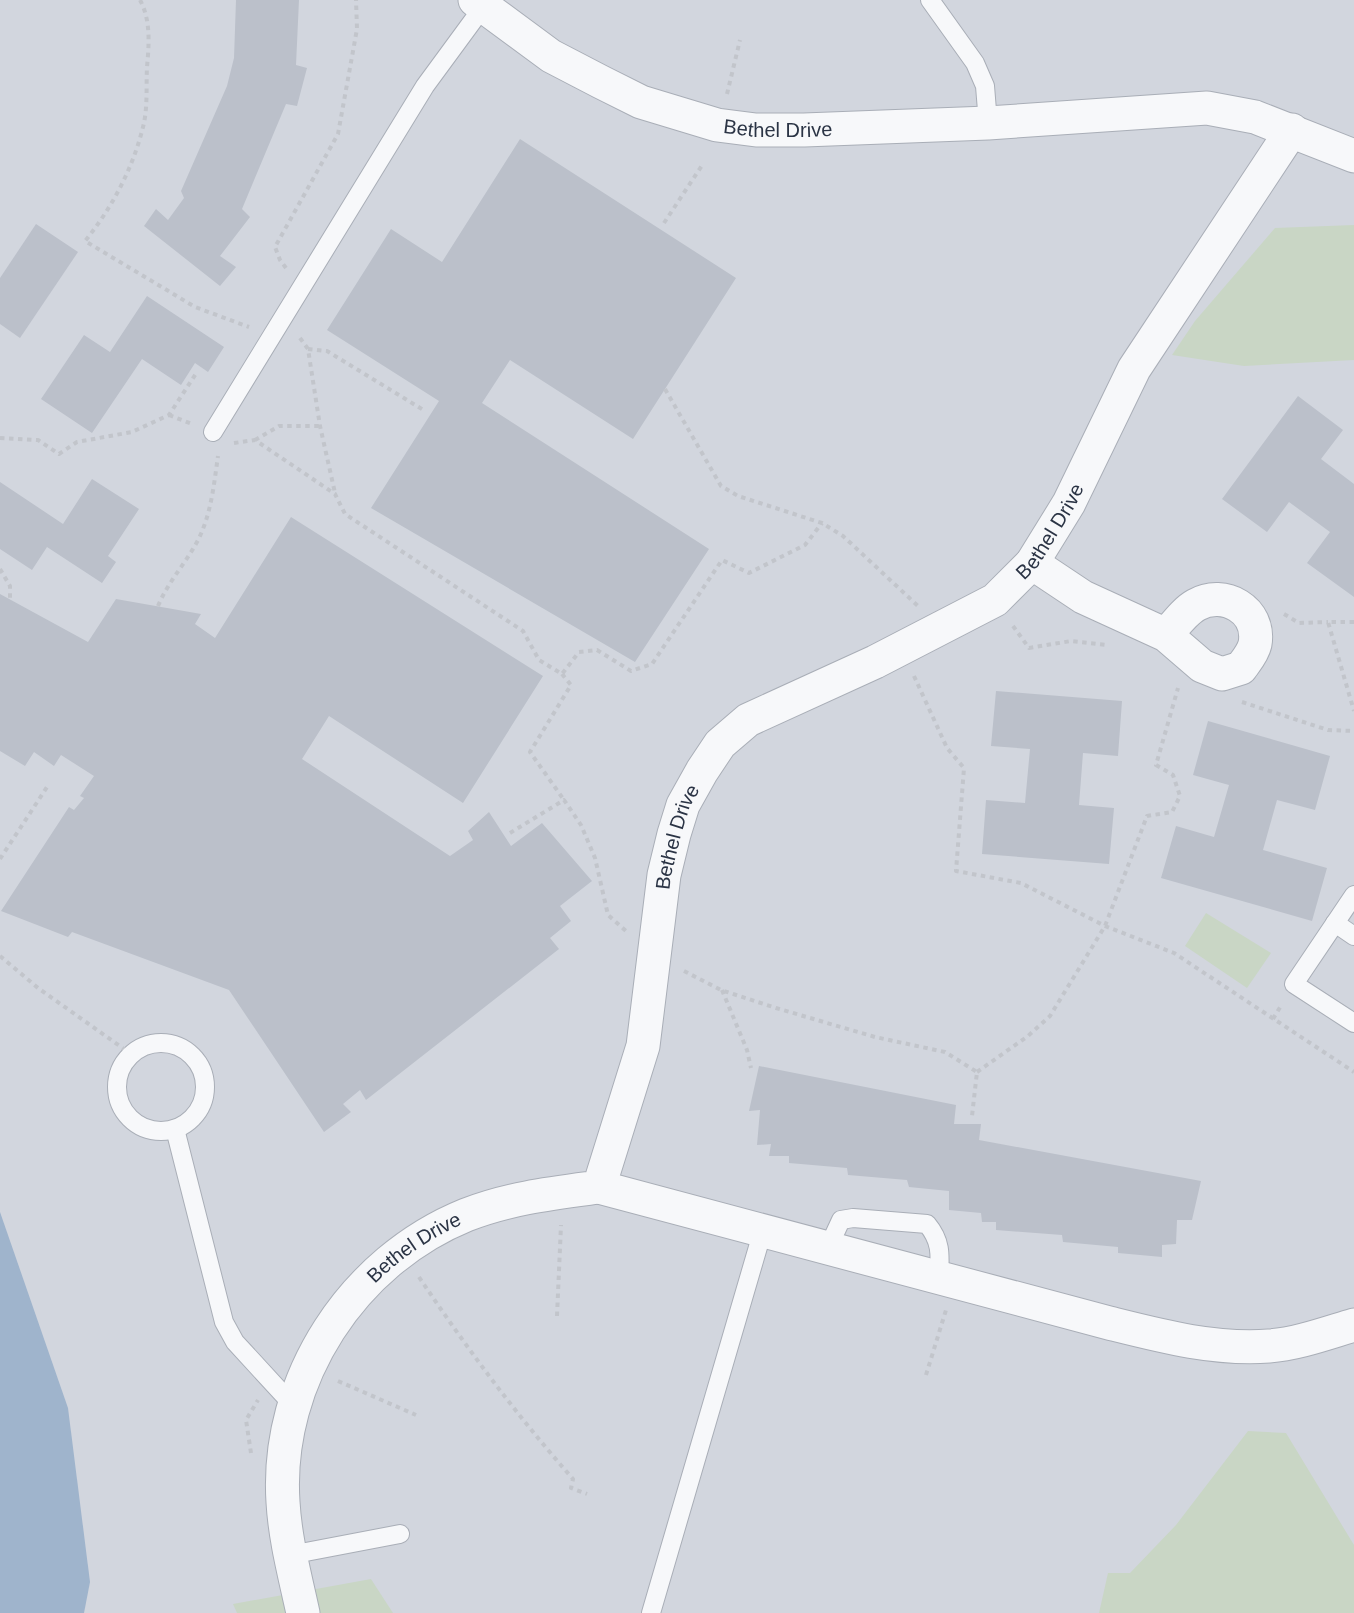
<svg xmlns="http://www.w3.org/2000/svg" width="1354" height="1613" font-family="Arial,sans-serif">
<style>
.built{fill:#d2d6de}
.green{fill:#c9d6c5}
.water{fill:#9fb4cc}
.building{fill:#bbc0ca}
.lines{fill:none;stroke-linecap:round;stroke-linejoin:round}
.lane-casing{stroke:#a9aeb7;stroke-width:20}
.street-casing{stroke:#a9aeb7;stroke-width:35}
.path{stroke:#c2c5cb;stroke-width:4;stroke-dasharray:4.5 4.5;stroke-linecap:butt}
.lane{stroke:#f7f8fa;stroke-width:18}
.street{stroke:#f7f8fa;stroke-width:33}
.labels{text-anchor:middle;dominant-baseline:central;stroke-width:6;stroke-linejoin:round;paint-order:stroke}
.street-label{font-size:20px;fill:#2b3445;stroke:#f4f6f9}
</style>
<rect width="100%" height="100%" fill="#e4e7ec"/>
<rect class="built" x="0" y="0" width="1354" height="1613"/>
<g class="green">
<path d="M1354,225V360L1244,366L1172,355L1195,321L1275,228Z"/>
<path d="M1206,913L1271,953L1247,988L1185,946Z"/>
<path d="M1248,1431L1286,1433L1354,1545V1613H1099L1108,1573H1130L1176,1525Z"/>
<path d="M371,1579L393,1613H237L233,1604Z"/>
</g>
<path class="water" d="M0,1212L68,1408L90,1582L84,1613H0Z"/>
<g class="building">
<path d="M236,0H299L296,65L307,68L297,106L286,104L242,209L250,217L220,256L236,267L220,286L144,226L156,209L168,220L184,198L181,191L227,86L234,58Z"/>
<path d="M520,139L736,278L633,439L510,360L482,403L709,549L635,662L371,508L439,401L327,330L391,229L442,262Z"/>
<path d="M36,224L78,252L20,338L0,324V278Z"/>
<path d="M147,296L224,347L208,372L195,363L181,385L142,359L92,433L41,399L84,335L110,352Z"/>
<path d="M1298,396L1343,430L1321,459L1354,484V597L1307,563L1330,532L1289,502L1267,532L1222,499Z"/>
<path d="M92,479L139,509L108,556L116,562L102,583L47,547L32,570L0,549V482L63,524Z"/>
<path d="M291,517L543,676L463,803L329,716L302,759L450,856L473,840L468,831L489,812L511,846L542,823L592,881L560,906L571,921L550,938L559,949L366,1100L360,1090L343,1104L351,1112L324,1132L229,990L72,932L68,937L1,911L69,807L74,810L84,798L80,796L94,776L61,755L54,766L34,752L25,766L0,751V594L88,642L116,599L201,614L195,624L215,638Z"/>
<path d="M996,691L1122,701L1118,756L1083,753L1079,805L1114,808L1109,864L982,854L986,800L1025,803L1030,749L991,746Z"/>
<path d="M1208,721L1330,756L1315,810L1277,800L1263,850L1327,868L1312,921L1161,878L1176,826L1214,837L1229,785L1193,775Z"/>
<path d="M759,1066L956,1105L954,1124H981L979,1140L1201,1181L1192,1220H1177L1176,1244L1162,1245V1257L1118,1253V1247L1063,1242L1062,1235L996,1230V1222H982L981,1213L949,1210V1191L909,1187L907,1180L848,1175L847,1168L789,1163V1156H769L771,1144L757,1145L760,1110L749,1111Z"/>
</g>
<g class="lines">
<defs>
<g id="lane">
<path d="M930,0L975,63L985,86L988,123"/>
<path d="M213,432L425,86L483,7"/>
<path d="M1354,895L1294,984L1354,1023"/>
<path d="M1335,923L1354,936"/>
<circle cx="161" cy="1087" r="44"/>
<path d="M175,1129L224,1322L235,1342L292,1404"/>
<path d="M828,1248L841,1220L853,1218L927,1224C942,1242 940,1256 939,1277"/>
<path d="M290,1555L400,1534"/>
<path d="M651,1613L763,1230"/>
</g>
<g id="street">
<path id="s1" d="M475,0L551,56L601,82L641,102L717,125L756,130H804L988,123L1207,108L1255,117L1354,156"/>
<path d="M1032,563L1083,597L1166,635L1202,666L1222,674L1241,668C1246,661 1253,653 1255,644C1261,610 1224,589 1196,605C1185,611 1175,625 1166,635"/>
<path d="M599,1187L1109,1323C1161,1336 1214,1350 1269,1346C1297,1344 1327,1333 1354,1325"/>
<path id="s2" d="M303,1613C295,1576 285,1539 283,1502C275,1379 353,1261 466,1215C509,1198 554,1193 599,1187L643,1046L664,875L674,834L683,805L702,771L720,744L748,720L875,662L995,600L1032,563L1069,503L1134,369L1292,130"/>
</g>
</defs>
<use href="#lane" class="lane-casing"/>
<use href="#street" class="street-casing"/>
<g class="path">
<path d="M140,0C151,20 149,45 147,67C146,86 148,108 143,127C133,168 112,208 85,241L195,307L249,327"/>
<path d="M727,94L740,40"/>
<path d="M664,223L703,164"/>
<path d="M286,268L280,260L275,247L338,134L357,29L356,0"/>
<path d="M300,338L308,349L320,426L335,493"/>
<path d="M308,349L327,351L425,411"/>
<path d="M665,389L721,486L738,496L822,523L843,536L918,606"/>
<path d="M169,415L192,424"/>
<path d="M0,438L38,440L59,454L77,442L132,432L169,415L197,372"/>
<path d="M255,440L279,426H320"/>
<path d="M234,443L255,440L335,494L345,514L523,631L539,660L562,674L579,652L597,650L631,671L652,664L722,560L749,573L805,545L822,523"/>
<path d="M0,569L10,586V599"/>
<path d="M158,606C168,582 185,564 197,542C211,516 214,484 218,456"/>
<path d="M1284,614L1299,623L1328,622"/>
<path d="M1354,622H1328L1354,711"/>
<path d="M1013,626L1029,648L1071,641L1107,645"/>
<path d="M562,674L571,685L530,752L564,800"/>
<path d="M914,676L947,748L964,768L956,871L1021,883L1105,926L1174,953L1354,1072"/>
<path d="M1242,702L1328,730L1354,731"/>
<path d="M510,833L564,800L581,825L595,858L608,915L626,931"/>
<path d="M0,859L49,784"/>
<path d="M0,956L38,988L131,1054"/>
<path d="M684,971L721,990L776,1008L875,1037L945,1052L977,1072L972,1116"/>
<path d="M722,990L747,1050L751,1068"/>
<path d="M1273,1019L1282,1004"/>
<path d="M977,1072L1028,1036L1050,1016L1105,926L1147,816L1172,812L1180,796L1173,775L1156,765L1178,688"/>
<path d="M419,1277C468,1350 515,1413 573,1479L571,1488L587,1494"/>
<path d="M557,1316L561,1225"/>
<path d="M926,1375L946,1310"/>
<path d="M338,1381L416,1415"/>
<path d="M251,1453L246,1420L258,1400"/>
</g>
<use href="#lane" class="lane"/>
<use href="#street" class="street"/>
</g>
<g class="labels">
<g class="street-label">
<text stroke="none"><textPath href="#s1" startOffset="336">Bethel Drive</textPath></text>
<text stroke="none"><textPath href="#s2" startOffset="1476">Bethel Drive</textPath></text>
<text stroke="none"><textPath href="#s2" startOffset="972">Bethel Drive</textPath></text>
<text stroke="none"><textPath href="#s2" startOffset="414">Bethel Drive</textPath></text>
</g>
</g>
</svg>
